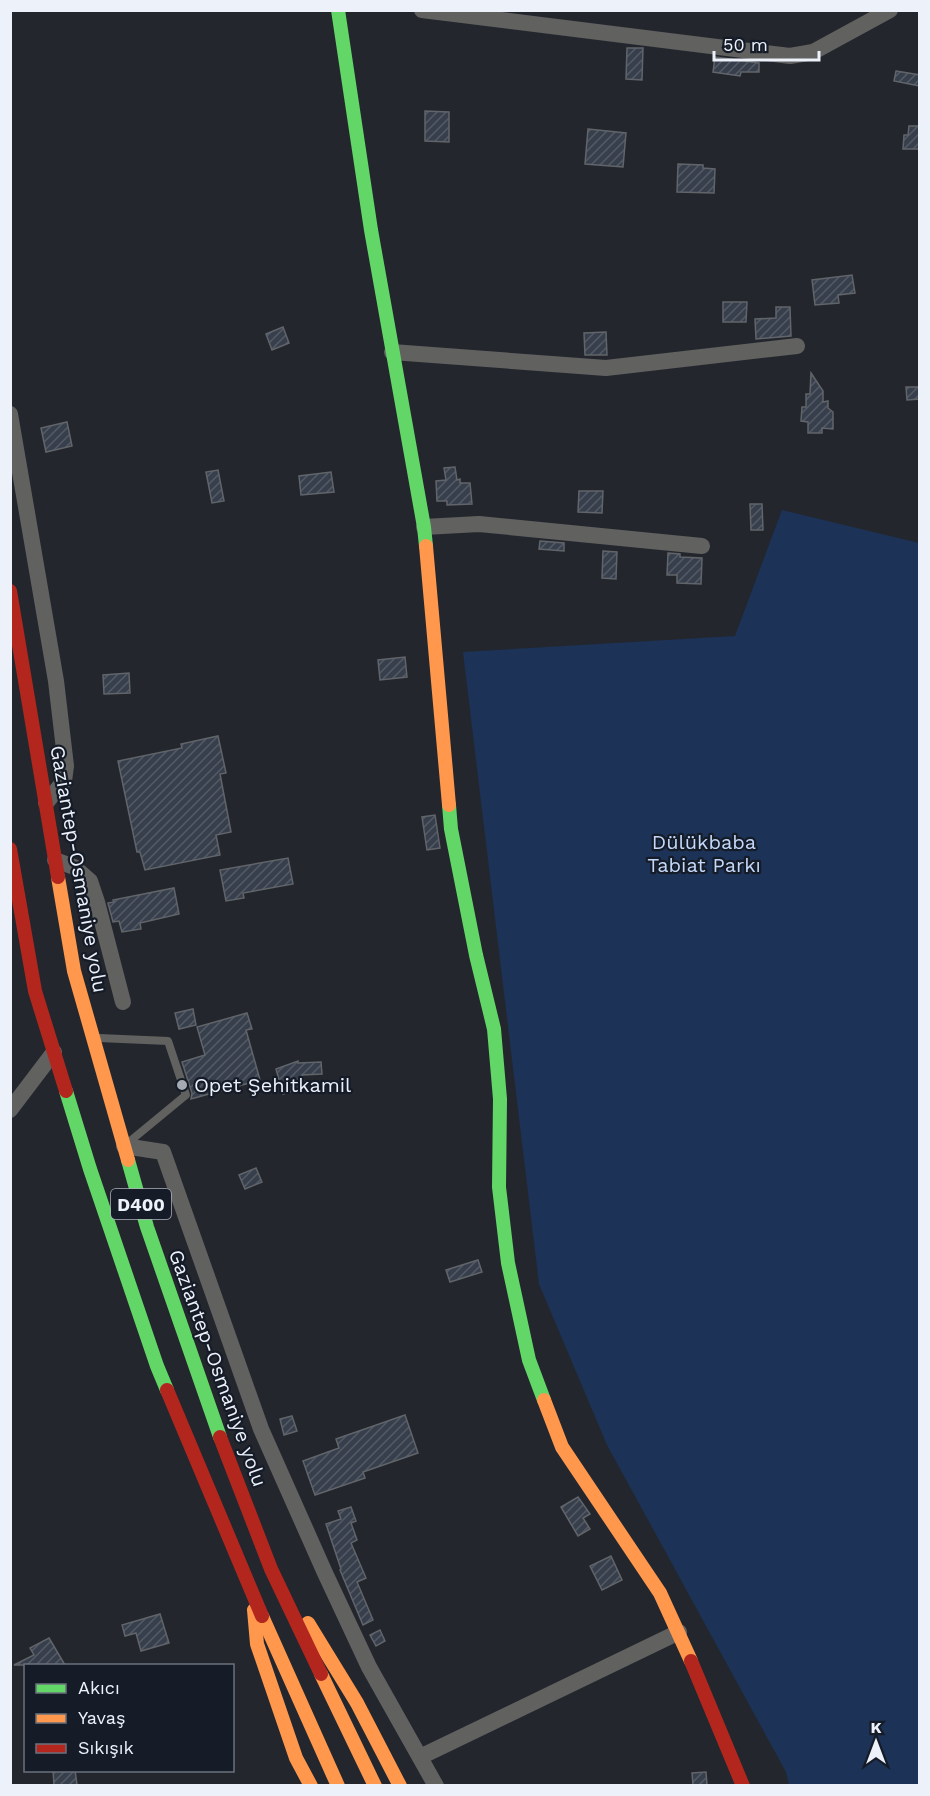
<svg xmlns="http://www.w3.org/2000/svg" width="930" height="1796" font-family="'Work Sans',sans-serif">
<style>
.park{fill:#1c3256}
.building{fill:url(#building-hatch);stroke:#61656a;stroke-width:1.5}
.lines{fill:none;stroke-linecap:round;stroke-linejoin:round}
.lane{stroke:#616160;stroke-width:8}
.street{stroke:#616160;stroke-width:16}
.fast{stroke:#63d668;stroke-width:14}
.slow{stroke:#ff974d;stroke-width:14}
.jam{stroke:#b3261e;stroke-width:14}
.poi-dot{fill:#a6aab2;stroke:#151c28;stroke-width:2}
.labels{text-anchor:middle;dominant-baseline:central;stroke-width:4.5;stroke-linejoin:round;paint-order:stroke}
.shield{fill:#151c28;stroke:#acb1bb;stroke-width:1.5}
.shield-label{font-size:18px;font-weight:bold;fill:#ecf1fa}
.park-label{font-size:20px;fill:#c3d8fa;stroke:#151c28}
.street-label{font-size:20px;fill:#ecf1fa;stroke:#151c28}
.poi-label{font-size:20px;fill:#ecf1fa;stroke:#151c28;text-anchor:start}
</style>
<defs>
<pattern id="building-hatch" width="6" height="6" patternUnits="userSpaceOnUse" patternTransform="scale(1.5)"><rect width="6" height="6" fill="#373f4c"/><path d="M-1 1l2-2M0 6l6-6M5 7l2-2" fill="none" stroke="#545b67"/></pattern>
</defs>
<rect width="100%" height="100%" fill="#23272d"/>
<path class="park" d="M782,510L919,543V1785H789L786,1772L607,1445L539,1284L463,652L735,636Z"/>
<g class="building">
<path d="M627,48H643L642,80L626,79Z"/>
<path d="M715,57L759,63V72H741L740,76L713,72Z"/>
<path d="M896,71L920,75V86L894,81Z"/>
<path d="M425,111L449,112V142L425,141Z"/>
<path d="M909,126H920V149H903L904,135H908Z"/>
<path d="M588,129L626,133L623,167L585,164Z"/>
<path d="M678,164L703,165V168L715,169L714,193L677,192Z"/>
<path d="M852,275L855,293L838,295L839,303L815,305L812,280Z"/>
<path d="M723,302H747L746,322H723Z"/>
<path d="M776,307H790L791,336L756,339L755,319L776,318Z"/>
<path d="M283,327L289,343L272,350L266,334Z"/>
<path d="M606,332L607,355H585L584,333Z"/>
<path d="M811,373L823,391V402L828,401V408L833,412V429L822,428V433H808V422L801,421L802,407H806V394H810Z"/>
<path d="M906,387H919L920,399L907,400Z"/>
<path d="M67,422L72,446L46,452L41,428Z"/>
<path d="M455,467L457,480L460,479V483H470L472,504L447,505V501H437L436,481L446,480L444,468Z"/>
<path d="M218,470L224,501L212,503L206,472Z"/>
<path d="M331,472L334,492L301,495L299,476Z"/>
<path d="M579,491H603L602,513L578,512Z"/>
<path d="M750,504H762L763,530H751Z"/>
<path d="M540,541L564,543V551L539,549Z"/>
<path d="M603,551L617,552L616,579L602,578Z"/>
<path d="M668,553L680,554V557L702,558L701,584L677,583V575H667Z"/>
<path d="M405,657L407,677L380,680L378,660Z"/>
<path d="M129,673L130,693L104,694L103,675Z"/>
<path d="M218,736L226,773L220,774L231,832L216,835L220,855L145,870L140,852H137L118,761L182,748L181,744Z"/>
<path d="M435,815L440,848L427,850L422,817Z"/>
<path d="M288,858L293,884L243,893L244,898L226,901L220,870Z"/>
<path d="M174,888L179,914L140,923L141,929L122,932L119,921L113,922L108,903L114,902L113,900Z"/>
<path d="M193,1009L196,1025L179,1029L175,1013Z"/>
<path d="M247,1013L252,1029L246,1030L260,1080L191,1099L192,1093L182,1062L205,1055L197,1027Z"/>
<path d="M298,1061V1063L321,1062L322,1074L302,1075L305,1087L283,1094L276,1069Z"/>
<path d="M256,1168L262,1182L245,1189L239,1175Z"/>
<path d="M478,1260L482,1272L450,1282L446,1270Z"/>
<path d="M405,1415L418,1453L363,1472L365,1478L315,1495L303,1461L339,1448L336,1439Z"/>
<path d="M292,1416L297,1431L284,1435L280,1419Z"/>
<path d="M578,1497L590,1514L583,1518L590,1529L578,1536L561,1507Z"/>
<path d="M351,1507L356,1521L351,1523L357,1540L351,1543L366,1578L357,1582L373,1620L363,1625L340,1570L341,1569L326,1524L341,1519L338,1511Z"/>
<path d="M611,1556L622,1580L602,1590L590,1566Z"/>
<path d="M160,1614L169,1643L141,1651L136,1633L125,1636L122,1625Z"/>
<path d="M380,1630L385,1641L376,1646L370,1635Z"/>
<path d="M49,1638L65,1665H14L34,1655L30,1648Z"/>
<path d="M53,1770H75L77,1785H54Z"/>
<path d="M706,1772L707,1785H693L692,1773Z"/>
</g>
<g class="lines">
<path class="lane" d="M99,1038L168,1041L186,1095L129,1142"/>
<g class="street">
<path d="M422,10L790,56L813,52L890,10"/>
<path d="M392,352L606,368L797,346"/>
<path d="M10,414L56,681L66,766L64,781L46,803"/>
<path d="M424,527L479,524L702,546"/>
<path d="M55,860L74,867L90,881L97,902L123,1002"/>
<path d="M10,1110L54,1052"/>
<path d="M124,1146L163,1152L261,1429L325,1573L369,1667L436,1786"/>
<path d="M420,1757L679,1632"/>
</g>
<g class="fast">
<path d="M338,10L371,230L424,527L426,546"/>
<path d="M449,805L451,829L476,955L494,1029L500,1099L499,1187L508,1263L529,1360L544,1400"/>
<path d="M66,1091L90,1169L157,1366L167,1390"/>
<path d="M128,1160L147,1227L220,1437"/>
</g>
<g class="slow">
<path d="M426,546L449,805"/>
<path d="M58,877L74,971L128,1160"/>
<path d="M544,1400L562,1447L660,1593L691,1661"/>
<path d="M254,1610L257,1644L296,1758L311,1786"/>
<path d="M262,1616L338,1786"/>
<path d="M308,1623L357,1703L400,1786"/>
<path d="M321,1674L375,1786"/>
</g>
<g class="jam">
<path d="M10,591L58,877"/>
<path d="M10,849L35,991L66,1091"/>
<path d="M167,1390L262,1616"/>
<path d="M220,1437L271,1569L321,1674"/>
<path d="M691,1661L743,1786"/>
</g>
</g>
<circle class="poi-dot" cx="182" cy="1085" r="6"/>
<g class="labels">
<rect class="shield" x="111" y="1189" width="60" height="30" rx="4.5"/>
<g class="shield-label">
<text x="141" y="1204">D400</text>
</g>
<g class="park-label">
<text x="704" y="842">Dülükbaba<tspan x="704" dy="23">Tabiat Parkı</tspan></text>
</g>
<g class="street-label">
<text transform="translate(79 869) rotate(80)">Gaziantep-Osmaniye yolu</text>
<text transform="translate(218 1368) rotate(70)">Gaziantep-Osmaniye yolu</text>
</g>
<g class="poi-label">
<text x="194" y="1085">Opet Şehitkamil</text>
</g>
</g>
<rect width="930" height="1796" fill="none" stroke="#ecf1fa" stroke-width="24"/>
<rect x="24" y="1664" width="210" height="108" fill="#151c28" stroke="#6b717c" stroke-width="1.5"/>
<rect x="36" y="1684" width="30" height="9" fill="#63d668" stroke="#6b717c" stroke-width="1.5"/>
<text x="78" y="1694" font-size="18" fill="#ecf1fa">Akıcı</text>
<rect x="36" y="1714" width="30" height="9" fill="#ff974d" stroke="#6b717c" stroke-width="1.5"/>
<text x="78" y="1724" font-size="18" fill="#ecf1fa">Yavaş</text>
<rect x="36" y="1744" width="30" height="9" fill="#b3261e" stroke="#6b717c" stroke-width="1.5"/>
<text x="78" y="1754" font-size="18" fill="#ecf1fa">Sıkışık</text>
<g transform="translate(876 1742)" stroke="#151c28" stroke-width="4.5" paint-order="stroke">
<path d="M0-4.5L10 22L0 15L-10 22Z" fill="#ecf1fa"/>
<text y="-9" font-size="16" font-weight="bold" text-anchor="middle" fill="#ecf1fa">K</text>
</g>
<path d="M714 51v9h105v-9" fill="none" stroke="#ecf1fa" stroke-width="3"/>
<text x="723" y="51" font-size="18" fill="#ecf1fa" stroke="#151c28" stroke-width="4.5" paint-order="stroke">50 m</text>
</svg>
